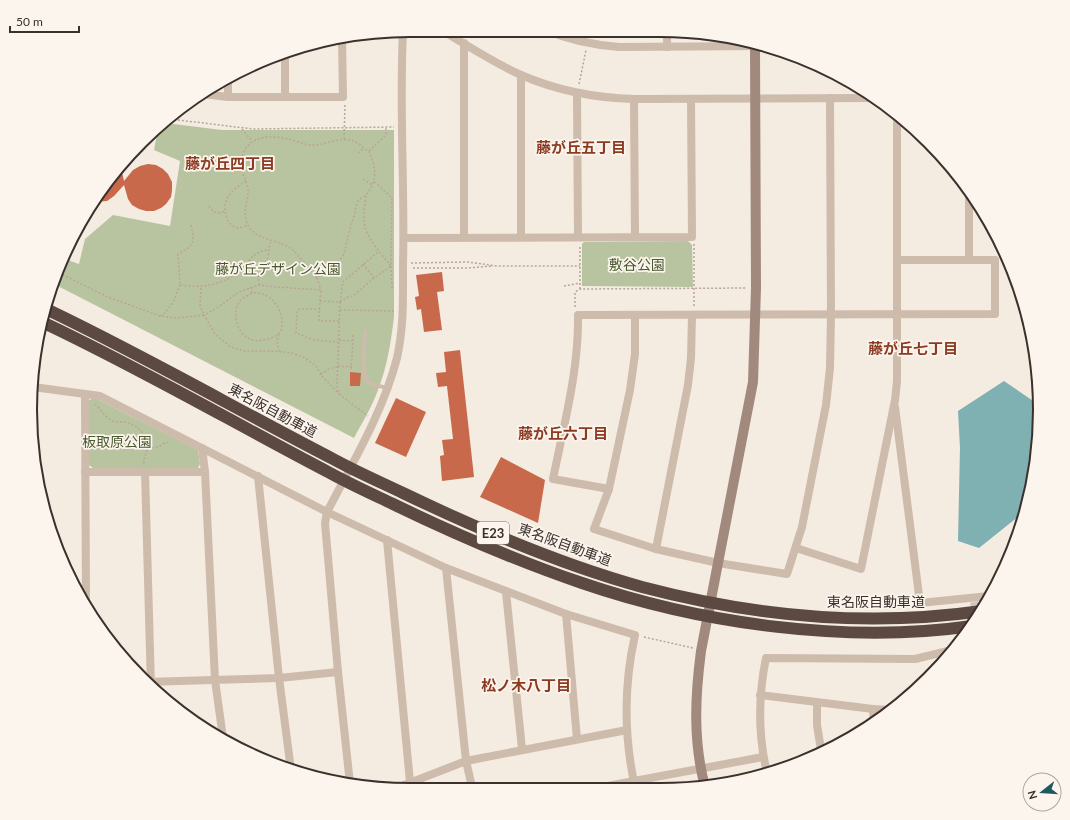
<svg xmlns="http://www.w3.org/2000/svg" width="1070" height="820" font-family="Lato,'Noto Sans JP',sans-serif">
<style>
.green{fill:#b8c4a0}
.water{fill:#7fb0b2}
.building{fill:#c8694b}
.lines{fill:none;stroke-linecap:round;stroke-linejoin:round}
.street-tunnel{stroke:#cfc6bd;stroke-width:8;stroke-dasharray:8 4;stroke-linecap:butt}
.path{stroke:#b9a596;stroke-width:1.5;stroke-dasharray:2 2;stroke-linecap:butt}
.lane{stroke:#cdbbac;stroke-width:4}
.street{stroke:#cdbbac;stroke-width:8}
.secondary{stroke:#a18a7d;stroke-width:10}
.highway{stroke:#5c4a42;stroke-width:12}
.labels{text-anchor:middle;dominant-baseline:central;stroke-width:3.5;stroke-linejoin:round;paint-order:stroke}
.shield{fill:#fbf5ee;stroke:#756b66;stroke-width:1}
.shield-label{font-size:13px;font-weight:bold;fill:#3b302b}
.park-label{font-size:14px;fill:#4a5a2e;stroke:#fbf5ee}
.street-label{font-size:14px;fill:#3b302b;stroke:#fbf5ee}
.neighbourhood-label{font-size:15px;font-weight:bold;fill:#8c3b22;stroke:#fbf5ee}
.rim{fill:none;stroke:#3b302b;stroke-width:2}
</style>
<rect width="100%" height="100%" fill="#f4ebe1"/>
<g class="green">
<path d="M165,123L222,130H394V317C391,342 387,367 378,390C372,407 362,423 354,438L54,284L65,259L79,264L85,239L113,215L170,226L180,161L154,150L158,129Z"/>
<path d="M688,241L692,245L693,287L582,286V244L584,242Z"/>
<path d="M95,398L198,450L200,464L198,468H93L89,465V400Z"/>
</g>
<path class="water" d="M1004,381L1039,405L1033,484L1024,512L979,548L958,541L960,448L958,411Z"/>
<g class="building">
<path d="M148,164L156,165L163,169L168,174L172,182V190L171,197L166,204L161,208L154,211H146L139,209L132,205L128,199L124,185L114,196L107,201L94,202L121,168L124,181L133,170L140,166Z"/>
<path d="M442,272L444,291L437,292L442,330L424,332L421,309L417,310L415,297L419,296L416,275Z"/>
<path d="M460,350L474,477L442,481L440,456L444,455L442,440L453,439L447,386L438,387L436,373L446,372L444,352Z"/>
<path d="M350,372L361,373L360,386H350Z"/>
<path d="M396,398L426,412L406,457L375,443Z"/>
<path d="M501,457L545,480L538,523L480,497Z"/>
</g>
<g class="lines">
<path class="street-tunnel" d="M974,602L977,619"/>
<g class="path">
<path d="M579,84L586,50"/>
<path d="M170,119L253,129L394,127"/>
<path d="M242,129L252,141"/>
<path d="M344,139L345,105"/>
<path d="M369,151L386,135V127"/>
<path d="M358,153L364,148"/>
<path d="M363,179L372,185"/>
<path d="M246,181C239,186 230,191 227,199C222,208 226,226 238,228C241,228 245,226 248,225"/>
<path d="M366,196C365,204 363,213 364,221C366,239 381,253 391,266L392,198L374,181"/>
<path d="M209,206L214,212L220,213L225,211"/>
<path d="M191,225C195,242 194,246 178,254L180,285C200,288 220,286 237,273C249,263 252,251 269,250"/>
<path d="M694,244V306"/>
<path d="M580,247V289"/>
<path d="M411,263L468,262L497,266H580"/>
<path d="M363,264L374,278"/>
<path d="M391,266L392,288"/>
<path d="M413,268H467L493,266"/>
<path d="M59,273L108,297L160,316L177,318L204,315L200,305L201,287"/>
<path d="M317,278C309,269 302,259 294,251C279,237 251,243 246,219C243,209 249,199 248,189C246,176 237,170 243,154C250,133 277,135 295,141C300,142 305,145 310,145C326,146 344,133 359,144C361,145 362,147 364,148C370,152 370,152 372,160C377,172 375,183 367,194C365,197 360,198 358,201C356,206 355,211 354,216C350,228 347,241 344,254L340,260L317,278L321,290"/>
<path d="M259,285L258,277L268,257L270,242"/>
<path d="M564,286L580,283"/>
<path d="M251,287L252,293C268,291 281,305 282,321C282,325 282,330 279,333C276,338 267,339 262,340C256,342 250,340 245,336C235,328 232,309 241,300C244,297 249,295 252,293"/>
<path d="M320,301L321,290L277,287L259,285L239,292L217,308L204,315L215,334L231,347L244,351H274L292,353L305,358L316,366L321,375L340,395"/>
<path d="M340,302L343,282L379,251"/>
<path d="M340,302L348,297L353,296L374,278L391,266"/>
<path d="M575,307V292L580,289L747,288"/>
<path d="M320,309H299L297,311L296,333L314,340L338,342"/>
<path d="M340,310L394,311"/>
<path d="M160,316C171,311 176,295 180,285"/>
<path d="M339,321H319L320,301L340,302L337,386L340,395L368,416"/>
<path d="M279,334L277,341L279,351"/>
<path d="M339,340L353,341L351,370"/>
<path d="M353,341V334"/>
<path d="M338,366L352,367"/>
<path d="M321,374L329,369L337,367"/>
<path d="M95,404C100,409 106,418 113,421C116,423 121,422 125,422C137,424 147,435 147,446C148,452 143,457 144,464"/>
<path d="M148,448L159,447L162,444L170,442"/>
<path d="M644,637L693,648"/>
</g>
<path class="lane" d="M365,331C365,340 361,374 367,381C371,385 381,386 387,388"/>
<g class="street">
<path d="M441,30C467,45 494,63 521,75C558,91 595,98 634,99L875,98"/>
<path d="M546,30C569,40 594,45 619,47L768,46"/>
<path d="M667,31V47"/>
<path d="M464,43V237"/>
<path d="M285,54V97"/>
<path d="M521,75V237"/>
<path d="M203,94L228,97H343L342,39"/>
<path d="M577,94L578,237"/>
<path d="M228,97V78"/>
<path d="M634,99L635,237"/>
<path d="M404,238L692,237L691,99"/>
<path d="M969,259V192"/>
<path d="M635,315V354L630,390L609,489L594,529L656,549L718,563L787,574L802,527L826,405L830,368L831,315L830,98"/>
<path d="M33,387L100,396L327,512L446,568L566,614L635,635C624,684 624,737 635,787"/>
<path d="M85,394L86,604"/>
<path d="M895,407L920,603L989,596"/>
<path d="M202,448L205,472L215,680L223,738"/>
<path d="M85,472H205"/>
<path d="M145,472L151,687"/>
<path d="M258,476L279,678L291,770"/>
<path d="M609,489L553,479C564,424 579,370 578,315L995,314V260H897"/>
<path d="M387,540L410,782"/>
<path d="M796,548L861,569L895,400L897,381V115"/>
<path d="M656,549L688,385L691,358L692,315"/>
<path d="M446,568L466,761L472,787"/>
<path d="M506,592L522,749"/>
<path d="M566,614L577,739"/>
<path d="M145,682L279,678L338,672"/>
<path d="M760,695L873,709L891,710"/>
<path d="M817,703V725L821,750"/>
<path d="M873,709L874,724"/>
<path d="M767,773C758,735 758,697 766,658L915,659L952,650"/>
<path d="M350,784L338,672L325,523L327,512C353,462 383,412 397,358C404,327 403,296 403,264C405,187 399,109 403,31"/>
<path d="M399,787L466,761L627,730"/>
<path d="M602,787L763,757"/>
</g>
<path class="secondary" d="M705,787C693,741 695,697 701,651L753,382L756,288L755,47"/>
<g class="highway">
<path d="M44,308C143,355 238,410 335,460C357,472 380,482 403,493C480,530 559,564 642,587C752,616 869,627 982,611"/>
<path d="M42,322C140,368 234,423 330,473C350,484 372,494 393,504C455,534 517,561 582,583C702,624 847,644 972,626"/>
</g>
</g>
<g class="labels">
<rect class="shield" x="477" y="522" width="32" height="22" rx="3"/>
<g class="shield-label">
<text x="493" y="533">E23</text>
</g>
<g class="park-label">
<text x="637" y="264">敷谷公園</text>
<text x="278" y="268">藤が丘デザイン公園</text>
<text x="117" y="441">板取原公園</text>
</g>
<g class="street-label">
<text transform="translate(273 410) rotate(28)">東名阪自動車道</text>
<text transform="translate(565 544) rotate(20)">東名阪自動車道</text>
<text x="876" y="601">東名阪自動車道</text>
</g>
<g class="neighbourhood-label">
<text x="581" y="147">藤が丘五丁目</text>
<text x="230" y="163">藤が丘四丁目</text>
<text x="913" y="348">藤が丘七丁目</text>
<text x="563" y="433">藤が丘六丁目</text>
<text x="526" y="685">松ノ木八丁目</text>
</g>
</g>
<path d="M0 0H1070V820H0ZM410 37H660A373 373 0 0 1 1033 410V410A373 373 0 0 1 660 783H410A373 373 0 0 1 37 410V410A373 373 0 0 1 410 37Z" fill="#fbf5ee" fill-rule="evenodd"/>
<path class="rim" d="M410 37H660A373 373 0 0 1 1033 410V410A373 373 0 0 1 660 783H410A373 373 0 0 1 37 410V410A373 373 0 0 1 410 37Z"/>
<g transform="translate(1042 792) rotate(253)"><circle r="19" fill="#fbf5ee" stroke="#aea6a0"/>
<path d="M0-3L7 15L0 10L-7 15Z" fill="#1f5a5e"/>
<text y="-6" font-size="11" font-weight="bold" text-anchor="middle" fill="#3b302b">N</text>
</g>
<path d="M10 26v6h69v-6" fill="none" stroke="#3b302b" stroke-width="2"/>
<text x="16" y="26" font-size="12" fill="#3b302b" stroke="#fbf5ee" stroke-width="3" paint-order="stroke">50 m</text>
</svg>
